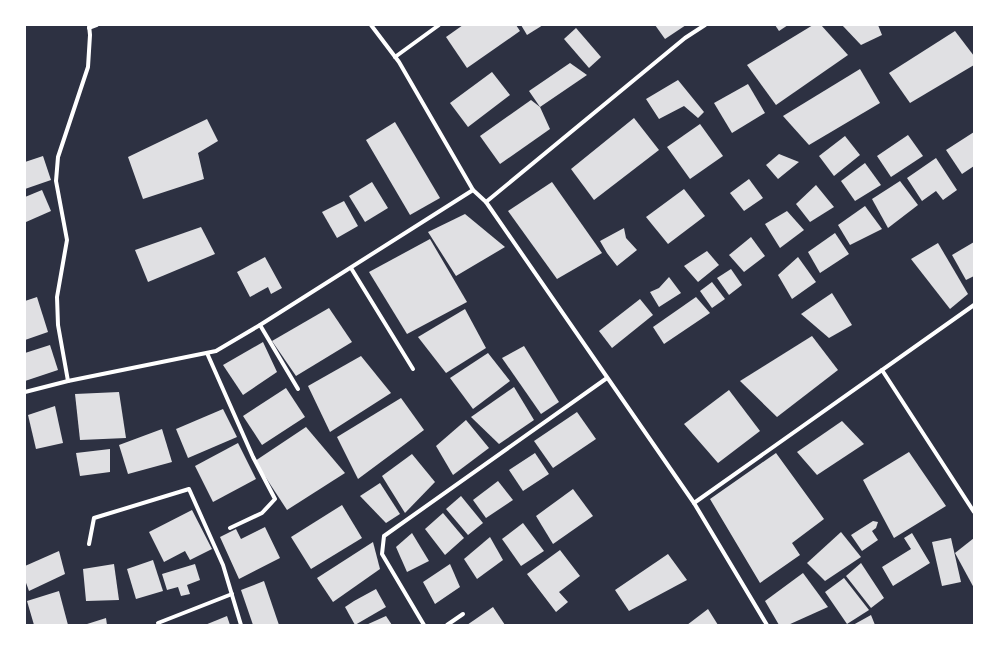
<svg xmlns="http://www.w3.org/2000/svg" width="999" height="650" font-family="Ubuntu,sans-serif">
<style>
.building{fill:#e0e0e3}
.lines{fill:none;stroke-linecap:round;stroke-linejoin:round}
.minor{stroke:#fff;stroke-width:4}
</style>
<rect width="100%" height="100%" fill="#2d3142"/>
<g class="building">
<path d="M463,25H516L520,31L467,68L446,37Z"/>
<path d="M521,25H543L527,35Z"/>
<path d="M655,25H686L665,39Z"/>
<path d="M775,25H788L779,31Z"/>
<path d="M813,25H821L848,55L776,105L747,65Z"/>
<path d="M842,25H878L882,35L861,45Z"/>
<path d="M576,28L601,57L589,68L564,39Z"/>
<path d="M955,31L974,56V65L910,103L889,73Z"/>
<path d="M570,63L587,75L540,107L529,91Z"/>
<path d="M860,69L880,103L809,145L783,116Z"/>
<path d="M492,72L510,95L468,127L450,103Z"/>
<path d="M678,80L704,112L698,118L684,106L659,119L646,99Z"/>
<path d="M748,84L765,113L732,133L714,103Z"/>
<path d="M531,100L540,107L550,129L500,164L480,136Z"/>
<path d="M634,118L659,150L594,200L571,169Z"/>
<path d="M207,119L218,141L198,153L204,179L143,199L128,157Z"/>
<path d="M395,122L440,198L410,215L366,140Z"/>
<path d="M700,124L723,156L690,179L667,147Z"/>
<path d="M974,132V166L962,174L946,150Z"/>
<path d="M908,135L923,156L891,177L877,156Z"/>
<path d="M845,136L860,155L834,176L819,156Z"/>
<path d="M779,154L799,162L778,179L766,165Z"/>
<path d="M43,156L51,180L25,189V162Z"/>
<path d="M936,158L957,190L943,200L936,191L922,201L907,178Z"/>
<path d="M865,163L881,185L855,201L841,181Z"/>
<path d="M749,179L763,198L744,211L730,193Z"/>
<path d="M900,181L918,205L888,228L872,199Z"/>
<path d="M372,182L388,208L365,222L349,196Z"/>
<path d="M552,182L602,253L557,279L508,211Z"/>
<path d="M816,185L834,207L810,222L796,204Z"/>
<path d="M684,189L705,216L668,244L646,217Z"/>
<path d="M42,190L51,211L26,222L25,220V197Z"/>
<path d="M344,201L358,226L337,238L322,212Z"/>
<path d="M865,206L882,229L850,245L838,225Z"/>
<path d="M787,211L804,230L780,248L765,224Z"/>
<path d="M465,214L505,247L456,276L428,232Z"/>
<path d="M201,227L215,254L148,282L135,250Z"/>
<path d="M624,228L626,238L637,250L617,266L607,253L600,241Z"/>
<path d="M835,233L849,254L820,273L808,252Z"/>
<path d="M751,237L765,256L744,272L729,255Z"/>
<path d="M430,239L467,302L407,334L369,272Z"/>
<path d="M974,242V276L966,280L952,255Z"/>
<path d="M938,243L968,294L950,309L911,259Z"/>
<path d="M707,251L719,265L698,282L684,266Z"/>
<path d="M265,257L282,288L271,294L268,287L250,297L237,272Z"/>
<path d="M798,257L816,282L792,299L778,275Z"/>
<path d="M731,269L742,285L729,295L717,278Z"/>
<path d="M669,277L681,293L659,307L650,292L659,288Z"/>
<path d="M712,282L725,299L712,308L700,291Z"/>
<path d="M832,293L852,325L829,338L801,314Z"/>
<path d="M37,297L48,332L25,340V301Z"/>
<path d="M696,297L710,313L664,344L653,327Z"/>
<path d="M640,299L653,315L612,348L599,331Z"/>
<path d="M329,308L352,342L296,376L272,341Z"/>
<path d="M465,309L486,348L446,373L418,337Z"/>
<path d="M812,336L838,370L777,417L740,381Z"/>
<path d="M263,342L277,372L243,395L223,365Z"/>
<path d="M50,345L58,370L25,381V353Z"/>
<path d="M524,346L559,402L541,414L502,358Z"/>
<path d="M488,353L510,381L473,409L450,378Z"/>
<path d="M361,356L391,393L330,432L308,386Z"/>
<path d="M514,387L534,420L499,444L471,417Z"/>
<path d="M286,388L305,417L262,445L243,416Z"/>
<path d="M729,390L760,431L718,463L684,424Z"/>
<path d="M119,392L126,438L80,440L75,394Z"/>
<path d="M401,398L424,430L358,479L337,437Z"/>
<path d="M55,406L63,443L36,449L28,415Z"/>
<path d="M223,409L237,437L188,458L176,429Z"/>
<path d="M577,412L596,439L553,468L534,441Z"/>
<path d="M466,420L489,448L453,475L436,446Z"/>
<path d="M842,421L864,444L817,475L797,452Z"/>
<path d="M306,427L345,473L287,510L255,461Z"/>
<path d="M162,429L172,462L128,474L119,445Z"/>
<path d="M238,443L256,479L213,502L195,466Z"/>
<path d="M110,449V472L80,476L76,453Z"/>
<path d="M909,452L946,506L894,538L863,480Z"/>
<path d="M535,453L549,474L523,491L509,470Z"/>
<path d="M776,453L824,519L792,543L800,555L760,583L710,499Z"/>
<path d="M412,454L435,482L405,513L382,476Z"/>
<path d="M498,481L513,500L486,518L473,500Z"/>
<path d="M380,483L400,514L386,523L360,496Z"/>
<path d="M573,489L593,516L553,544L536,516Z"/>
<path d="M461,496L483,523L468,535L446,509Z"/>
<path d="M342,505L362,538L311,569L291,537Z"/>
<path d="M192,510L212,549L190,560L185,551L164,562L149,532Z"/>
<path d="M443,513L464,538L445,555L425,529Z"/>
<path d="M873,521L878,522L876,528L872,531L878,540L862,551L851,535Z"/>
<path d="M523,523L544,551L521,566L502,539Z"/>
<path d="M265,527L280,558L239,579L220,537L236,529L241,539Z"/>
<path d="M841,532L861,557L825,581L807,563Z"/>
<path d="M412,533L429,561L407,572L396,547Z"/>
<path d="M912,533L930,563L893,586L882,567L911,549L904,538Z"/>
<path d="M490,537L503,560L477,579L464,559Z"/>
<path d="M951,538L961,582L942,586L932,542Z"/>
<path d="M974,538V588L955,553Z"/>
<path d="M373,542L380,569L333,602L317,578Z"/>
<path d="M560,550L580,576L559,592L568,602L556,612L527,574Z"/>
<path d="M59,551L65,574L29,591L25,580V566Z"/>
<path d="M668,554L687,580L629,611L615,590Z"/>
<path d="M153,560L163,591L136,599L127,569Z"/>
<path d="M861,563L884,598L871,608L846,576Z"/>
<path d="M114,564L119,600L86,601L83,569Z"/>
<path d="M195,564L200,580L187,585L190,594L181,596L178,587L167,590L162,574Z"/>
<path d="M450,564L460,587L435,604L423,582Z"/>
<path d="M803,573L828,607L788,625H779L765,601Z"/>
<path d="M844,578L869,610L847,624L825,592Z"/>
<path d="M264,581L279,625H253L241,590Z"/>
<path d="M376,589L386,607L355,625L345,607L354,601Z"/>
<path d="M59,591L68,625H34L27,601Z"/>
<path d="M493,607L505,625H467Z"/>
<path d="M708,609L718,625H687Z"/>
<path d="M871,615L875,625H853Z"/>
<path d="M227,616L230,625H205Z"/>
<path d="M386,616L392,625H366Z"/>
<path d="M106,618L107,625H84Z"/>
</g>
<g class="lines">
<g class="minor">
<path d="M371,25L399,62L473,190L486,202L694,503L767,625"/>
<path d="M89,28L97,25"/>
<path d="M395,57L439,25"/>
<path d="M486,202L685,38L705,25"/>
<path d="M351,268L413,369"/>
<path d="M260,325L298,389"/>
<path d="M207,353L253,457L275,499L262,513L230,528"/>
<path d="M882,370L974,512"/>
<path d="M68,381L58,325L57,297L67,240L56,181L58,157L88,67L90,35L89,25"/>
<path d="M25,392L68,381L216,351L260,325L473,190"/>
<path d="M694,503L974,305"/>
<path d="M89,544L94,518L189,489L223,565L241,625"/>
<path d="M158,623L232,594"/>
<path d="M424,625L382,554L384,536L607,378"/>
<path d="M447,625L463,614"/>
</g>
</g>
<rect width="999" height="650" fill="none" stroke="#ffffff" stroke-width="52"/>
</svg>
